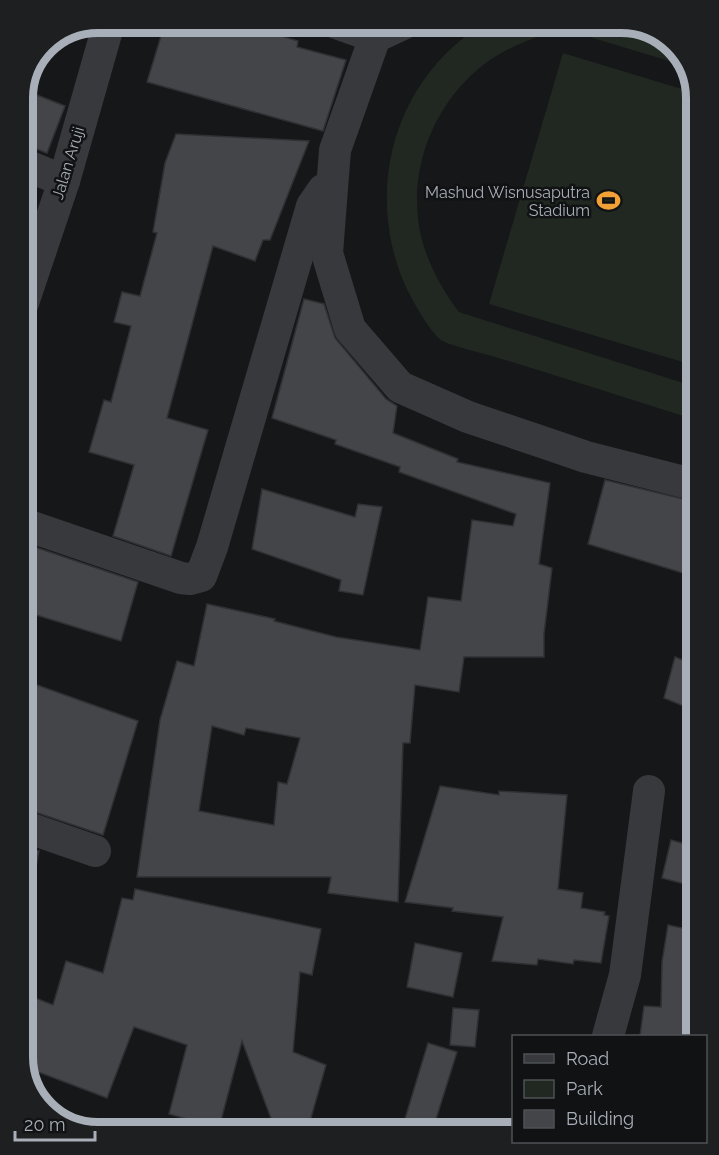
<svg xmlns="http://www.w3.org/2000/svg" width="719" height="1155" font-family="Raleway,sans-serif">
<style>
.green{fill:#202821}
.building{fill:#434548;stroke:#303134;stroke-width:1.5;fill-rule:evenodd}
.lines{fill:none;stroke-linecap:round;stroke-linejoin:round}
.minor{stroke:#37393d;stroke-width:32}
.labels{text-anchor:middle;dominant-baseline:central;stroke-width:5;stroke-linejoin:round;paint-order:stroke}
.street-label{font-size:16px;fill:#a9afb8;stroke:#111213}
.poi-label{font-size:16px;fill:#a9afb8;stroke:#111213;text-anchor:end}
.rim{fill:none;stroke:#a9afb8;stroke-width:8}
</style>
<rect width="100%" height="100%" fill="#161718"/>
<g class="green">
<path d="M486,23H626L663,35L689,67C657,57 625,48 593,38C584,35 571,29 563,30C547,32 529,40 515,46C442,79 401,166 423,244C431,269 443,291 459,312L696,387V420C632,400 567,379 502,359C490,355 450,346 441,340C430,332 412,300 406,287C363,193 394,76 486,23Z"/>
<path d="M563,53L695,93L696,366L489,304Z"/>
</g>
<g class="building">
<path d="M165,23H237L298,41L297,47L346,60L323,131L147,82Z"/>
<path d="M24,90L65,106L47,153L23,144V94Z"/>
<path d="M176,134L309,141L270,240H263L255,261L213,246L167,418L208,430L171,556L113,536L134,465L89,452L104,400L111,402L131,326L114,322L122,292L140,296L157,233L153,232L165,163Z"/>
<path d="M304,299L324,304L335,338L386,399L397,406L393,433L458,459L457,462L550,483L539,564L552,568L544,634V657H464L459,692L415,685L410,743H403L398,902L328,893L331,877H137L160,720L177,661L194,666L207,604L275,619L274,621L336,637L420,650L428,597L461,601L472,520L513,526L516,514L399,472L400,467L335,444L336,440L272,418ZM212,726L244,735L246,728L300,738L287,784L278,782L274,825L199,811Z"/>
<path d="M605,480L696,502V577L588,544Z"/>
<path d="M262,489L355,517L358,504L382,507L363,595L339,591L341,580L252,549Z"/>
<path d="M32,546L138,582L121,641L23,611V578Z"/>
<path d="M675,657L696,665V711L664,698Z"/>
<path d="M23,680L138,721L103,835L23,808Z"/>
<path d="M440,786L499,795V791L567,795L558,889L583,893L581,908L605,912L604,915L609,916L601,963L574,960L573,964L538,959L537,965L492,961L503,917L452,911L453,908L405,902Z"/>
<path d="M671,840L696,847V887L662,878Z"/>
<path d="M23,845L39,851L33,882L23,881Z"/>
<path d="M135,889L321,929L312,975L300,972L293,1052L326,1065L307,1132H297L272,1121L242,1041L219,1128L169,1114L187,1045L134,1027L107,1098L25,1067L24,1063L30,1048L22,1045L23,993L53,1005L66,961L103,973L122,898L133,900Z"/>
<path d="M668,925L696,931V1036H640L644,1006L661,1007L662,962Z"/>
<path d="M415,943L462,953L453,997L407,987Z"/>
<path d="M453,1008L479,1010L475,1047L450,1045Z"/>
<path d="M428,1043L457,1052L432,1132H401Z"/>
</g>
<g class="lines">
<g class="minor">
<path d="M336,23L375,37L405,23"/>
<path d="M375,37L335,150L327,253L350,329L400,387L468,417L551,445L586,457L696,485"/>
<path d="M23,164L64,181"/>
<path d="M23,303L64,181L109,23"/>
<path d="M23,524L181,578L190,579L201,576L212,547L312,206L323,190"/>
<path d="M23,826L95,851"/>
<path d="M608,1036L625,975L649,791"/>
</g>
</g>
<defs>
<symbol id="stadium-bare" viewBox="-9 -9 18 18"><path d="M0-5a6.5 5 0 1 0 0 10a6.5 5 0 1 0 0-10ZM-3.5-1.8h7v3.6h-7Z" fill="#f1a136" stroke="#111213" stroke-width="2.5" paint-order="stroke"/></symbol>
</defs>
<g fill-rule="evenodd">
<use href="#stadium-bare" x="592" y="184" width="33" height="33"/>
</g>
<g class="labels">
<g class="street-label">
<text transform="translate(68 163) rotate(-73)">Jalan Aruji</text>
</g>
<g class="poi-label">
<text x="590" y="192">Mashud Wisnusaputra<tspan x="590" dy="18">Stadium</tspan></text>
</g>
</g>
<path d="M0 0H719V1155H0ZM98 33H621A65 65 0 0 1 686 98V1057A65 65 0 0 1 621 1122H98A65 65 0 0 1 33 1057V98A65 65 0 0 1 98 33Z" fill="#1d1f20" fill-rule="evenodd"/>
<path class="rim" d="M98 33H621A65 65 0 0 1 686 98V1057A65 65 0 0 1 621 1122H98A65 65 0 0 1 33 1057V98A65 65 0 0 1 98 33Z"/>
<rect x="512" y="1035" width="195" height="108" fill="#111213" stroke="#4e5155" stroke-width="1.5"/>
<rect x="524" y="1054" width="30" height="9" fill="#37393d" stroke="#4e5155" stroke-width="1.5"/>
<text x="566" y="1065" font-size="18" fill="#a9afb8">Road</text>
<rect x="524" y="1080" width="30" height="18" fill="#202821" stroke="#4e5155" stroke-width="1.5"/>
<text x="566" y="1095" font-size="18" fill="#a9afb8">Park</text>
<rect x="524" y="1110" width="30" height="18" fill="#434548" stroke="#4e5155" stroke-width="1.5"/>
<text x="566" y="1125" font-size="18" fill="#a9afb8">Building</text>
<path d="M15 1131v9h80v-9" fill="none" stroke="#a9afb8" stroke-width="3"/>
<text x="24" y="1131" font-size="18" fill="#a9afb8" stroke="#111213" stroke-width="4.5" paint-order="stroke">20 m</text>
</svg>
